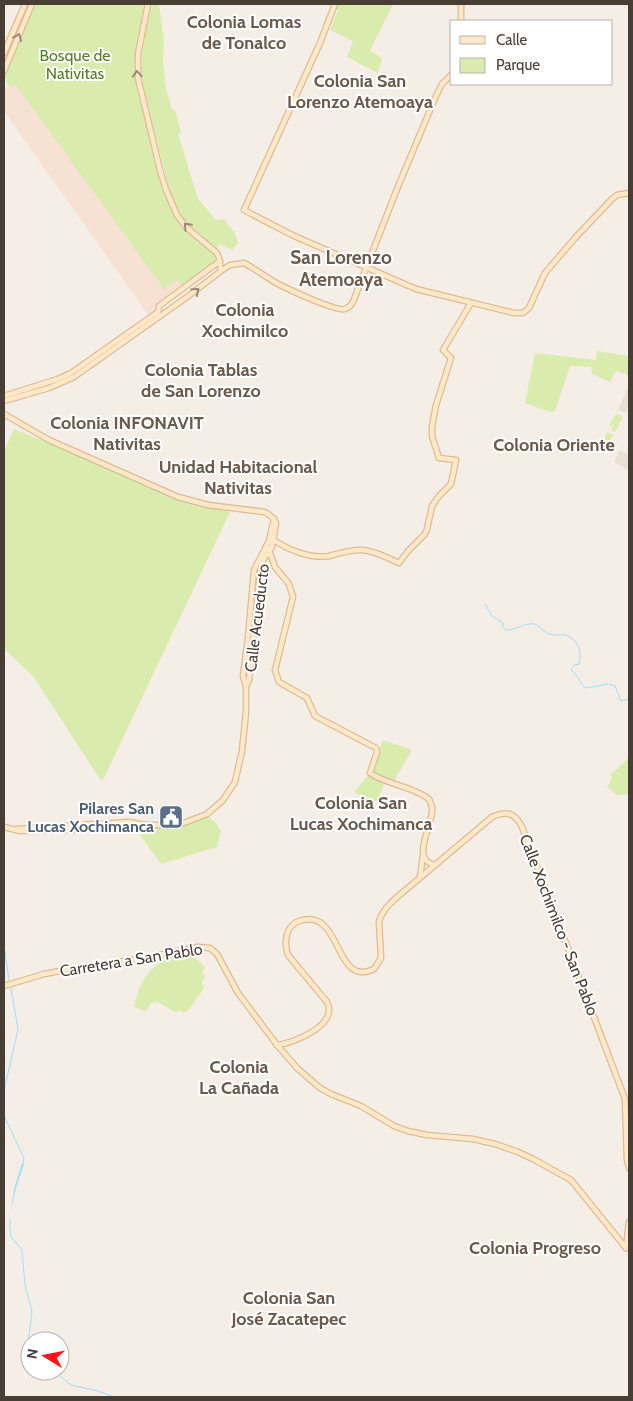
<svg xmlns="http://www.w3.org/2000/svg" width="633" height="1401" font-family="Cabin,sans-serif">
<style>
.residential{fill:#e9dfd5}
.commercial{fill:#f7e1d2}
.green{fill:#daebae}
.water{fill:#a1e0f4}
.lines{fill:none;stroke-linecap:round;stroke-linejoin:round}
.stream{stroke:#a1e0f4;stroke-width:1}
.secondary-casing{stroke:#dabd97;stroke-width:7}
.secondary{stroke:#ffe8c7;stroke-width:4.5}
.oneway{stroke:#9a8a77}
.labels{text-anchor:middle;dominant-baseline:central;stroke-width:4;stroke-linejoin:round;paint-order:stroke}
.park-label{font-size:16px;fill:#567e25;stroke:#fff}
.street-label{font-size:16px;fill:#483e36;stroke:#fff}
.service-label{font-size:16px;font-weight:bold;fill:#4e5e75;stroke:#fff;text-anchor:end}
.neighbourhood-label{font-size:18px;font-weight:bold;fill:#6c5a4c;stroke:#fff}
.quarter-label{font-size:19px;font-weight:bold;fill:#6c5a4c;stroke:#fff}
</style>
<rect width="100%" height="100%" fill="#f5eee7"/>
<g class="residential">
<path d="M629,386V405L626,413L618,410Z"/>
<path d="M619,450L629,455V470L614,462Z"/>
</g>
<path class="commercial" d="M15,83L164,289L177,279L182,286L157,304L158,310L149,316L4,111V87L9,88Z"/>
<g class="green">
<path d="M36,4H147L136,71L163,185L168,200L174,213L218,258L217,261L182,286L177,280L164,289L15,84L9,88L4,75Z"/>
<path d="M152,4H159L164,42L163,60L165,84L172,110H175L181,133L178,134L198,199L216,220L225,219L226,222L234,232L238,242L233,250L219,244L216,249L188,225L182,218L172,200L143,87C139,55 145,35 152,4Z"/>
<path d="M338,4H393L370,51L382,58L378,73L347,57L353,41L330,30L338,10H336Z"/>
<path d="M597,351L629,356L628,375L616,371L610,382L592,374L591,367L570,366L555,411L550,412L525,403L535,353L596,360Z"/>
<path d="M618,414L623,417L620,423L615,422L620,424L615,432L611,430L614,423L611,426H609L615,415Z"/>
<path d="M14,429L178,497L230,512L102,782L33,676L4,649V451Z"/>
<path d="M607,432L613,435L609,443L604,446L597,445L600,439L604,440Z"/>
<path d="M255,575H260L249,676L246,682L244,676L251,627Z"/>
<path d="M383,740L412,750L393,783L385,781L378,800L374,801L354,792L370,773Z"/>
<path d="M629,758V794L617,795L607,787L612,778L610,775Z"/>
<path d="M207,816L215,822L221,831L217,847L161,864L140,835L154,827L185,825Z"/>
<path d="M188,951L205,967L202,973L205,978L202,982L204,988L189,1009L184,1013L178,1010L177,1013L158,1002L151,1003L146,1011L134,1007C141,974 155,960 188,951Z"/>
</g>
<path class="water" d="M22,1163L24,1164L16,1188L11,1212L14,1189Z"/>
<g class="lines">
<g class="stream">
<path d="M485,604L492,616L503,623V627L506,630C517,630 520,625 529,624C539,622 541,631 549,634C554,636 560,634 565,635C579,639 582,652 579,664L574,665L571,670C578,675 579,681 585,688L608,684L615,686L621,701L629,699"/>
<path d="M4,945L9,980"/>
<path d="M4,1091L18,1029L11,988"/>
<path d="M4,1109L5,1118L24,1158L23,1164"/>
<path d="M10,1219V1229L11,1237L22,1250L25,1285L32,1311L28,1344L30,1350"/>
<path d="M46,1371L59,1375L71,1385L98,1391L114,1397"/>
</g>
<defs>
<g id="secondary">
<path d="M335,4L320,43L244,210L292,235L416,289L514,313H523L529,308L545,273L575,238L612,199L617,195L629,193"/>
<path d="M461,21V4"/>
<path d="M4,53L25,4"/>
<path d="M4,71L32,4"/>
<path d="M221,271L230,265L244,263C256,269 268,279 280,285C290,290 337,312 345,309C352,307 354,300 356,294L397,189L436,96L442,84L452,74"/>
<path d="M4,396L58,379L71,373L158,312L159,306L220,261"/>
<path d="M4,401L49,388L74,377L187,297L221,271L219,258L217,253L186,227L177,215L166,190L160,170L138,78V54L148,4"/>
<path d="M4,414L49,440L178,497L208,505L265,512L272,517L276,523L272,547L263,560L260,573L249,680L246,686V712L242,751L235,782L223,800L207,814L181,824L173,825H145L129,822L17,829"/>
<path d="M274,540C288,550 311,559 329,556C340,553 351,549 363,550C375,551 388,558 399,563L408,551L425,534L427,529L432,506L439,496L451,484L456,460L439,458L432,436V427L436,405L451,358L443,350L471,303"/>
<path d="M266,547L269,550L275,567L289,584L293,597L275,670L279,682L307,698L315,716L376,748L377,752L370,773C388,785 412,786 429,799C430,802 431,804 432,807C435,823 409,858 434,865"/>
<path d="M246,686L243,676L248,638L254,570L269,541L274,519"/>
<path d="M4,827L20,831L73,830L134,828L145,825"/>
<path d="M420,877L423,855"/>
<path d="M4,986L44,974L71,969L145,958L198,947L210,948L217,954L238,993L277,1045L297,1068L320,1088L331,1094L361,1106L394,1126L408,1131L427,1135L473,1139L495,1144L518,1152L533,1159L571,1180L626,1248"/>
<path d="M277,1045C294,1043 339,1025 327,1002L288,955C286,949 285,942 287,935C288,929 293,923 299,921C343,906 333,989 374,969L381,958L379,922C381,912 389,905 396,898L492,817C507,810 515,813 522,827L625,1099L627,1160L629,1168"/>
<path d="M626,1248L629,1222"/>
</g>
</defs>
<use href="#secondary" class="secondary-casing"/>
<use href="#secondary" class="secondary"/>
</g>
<defs><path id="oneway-chevron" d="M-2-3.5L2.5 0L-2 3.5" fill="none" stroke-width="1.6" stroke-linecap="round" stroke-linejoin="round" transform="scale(1.25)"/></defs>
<g class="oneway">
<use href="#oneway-chevron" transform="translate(18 37) rotate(-67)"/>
<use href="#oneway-chevron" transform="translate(137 74) rotate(-94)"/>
<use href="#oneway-chevron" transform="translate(187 226) rotate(-134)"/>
<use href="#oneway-chevron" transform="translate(196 291) rotate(-39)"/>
</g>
<defs>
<symbol id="civic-square" viewBox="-11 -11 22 22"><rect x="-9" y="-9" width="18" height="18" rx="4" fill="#5c6f8a" stroke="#fff"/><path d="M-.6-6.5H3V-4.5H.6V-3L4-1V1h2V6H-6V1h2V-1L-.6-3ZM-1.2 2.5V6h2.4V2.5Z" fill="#fff"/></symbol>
</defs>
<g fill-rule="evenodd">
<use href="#civic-square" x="157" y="803" width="28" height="28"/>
</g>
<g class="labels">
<g class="park-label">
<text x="75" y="55">Bosque de<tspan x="75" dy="18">Nativitas</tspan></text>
</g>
<g class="street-label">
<text transform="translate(257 618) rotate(-83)">Calle Acueducto</text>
<text transform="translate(559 925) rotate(69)">Calle Xochimilco - San Pablo</text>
<text transform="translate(131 960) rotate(-9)">Carretera a San Pablo</text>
</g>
<g class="service-label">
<text x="154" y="808">Pilares San<tspan x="154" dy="18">Lucas Xochimanca</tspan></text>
</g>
<g class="neighbourhood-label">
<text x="244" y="22">Colonia Lomas<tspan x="244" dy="21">de Tonalco</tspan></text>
<text x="360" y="81">Colonia San<tspan x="360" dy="21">Lorenzo Atemoaya</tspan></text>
<text x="245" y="310">Colonia<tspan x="245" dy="21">Xochimilco</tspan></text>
<text x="201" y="370">Colonia Tablas<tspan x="201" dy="21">de San Lorenzo</tspan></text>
<text x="127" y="423">Colonia INFONAVIT<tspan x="127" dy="21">Nativitas</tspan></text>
<text x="554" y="445">Colonia Oriente</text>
<text x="238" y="467">Unidad Habitacional<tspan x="238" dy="21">Nativitas</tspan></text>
<text x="361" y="803">Colonia San<tspan x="361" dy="21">Lucas Xochimanca</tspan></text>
<text x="239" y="1067">Colonia<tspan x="239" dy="21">La Cañada</tspan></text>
<text x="535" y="1248">Colonia Progreso</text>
<text x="289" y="1298">Colonia San<tspan x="289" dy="21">José Zacatepec</tspan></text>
</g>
<g class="quarter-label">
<text x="341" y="257">San Lorenzo<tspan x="341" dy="22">Atemoaya</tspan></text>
</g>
</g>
<rect width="633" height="1401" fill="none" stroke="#483e36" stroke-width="10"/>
<rect x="450" y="20" width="162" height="65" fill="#ffffff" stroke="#b6b2af"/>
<rect x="460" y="36" width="25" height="8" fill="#ffe8c7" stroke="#b6b2af"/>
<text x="496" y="45" font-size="15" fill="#483e36">Calle</text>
<rect x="460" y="58" width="25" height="15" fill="#daebae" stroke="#b6b2af"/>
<text x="496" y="70" font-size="15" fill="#483e36">Parque</text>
<g transform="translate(45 1356) rotate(280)"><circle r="24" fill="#ffffff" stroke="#b6b2af"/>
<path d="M0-4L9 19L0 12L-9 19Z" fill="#ff1419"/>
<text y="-8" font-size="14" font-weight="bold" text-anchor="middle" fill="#483e36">N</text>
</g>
</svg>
